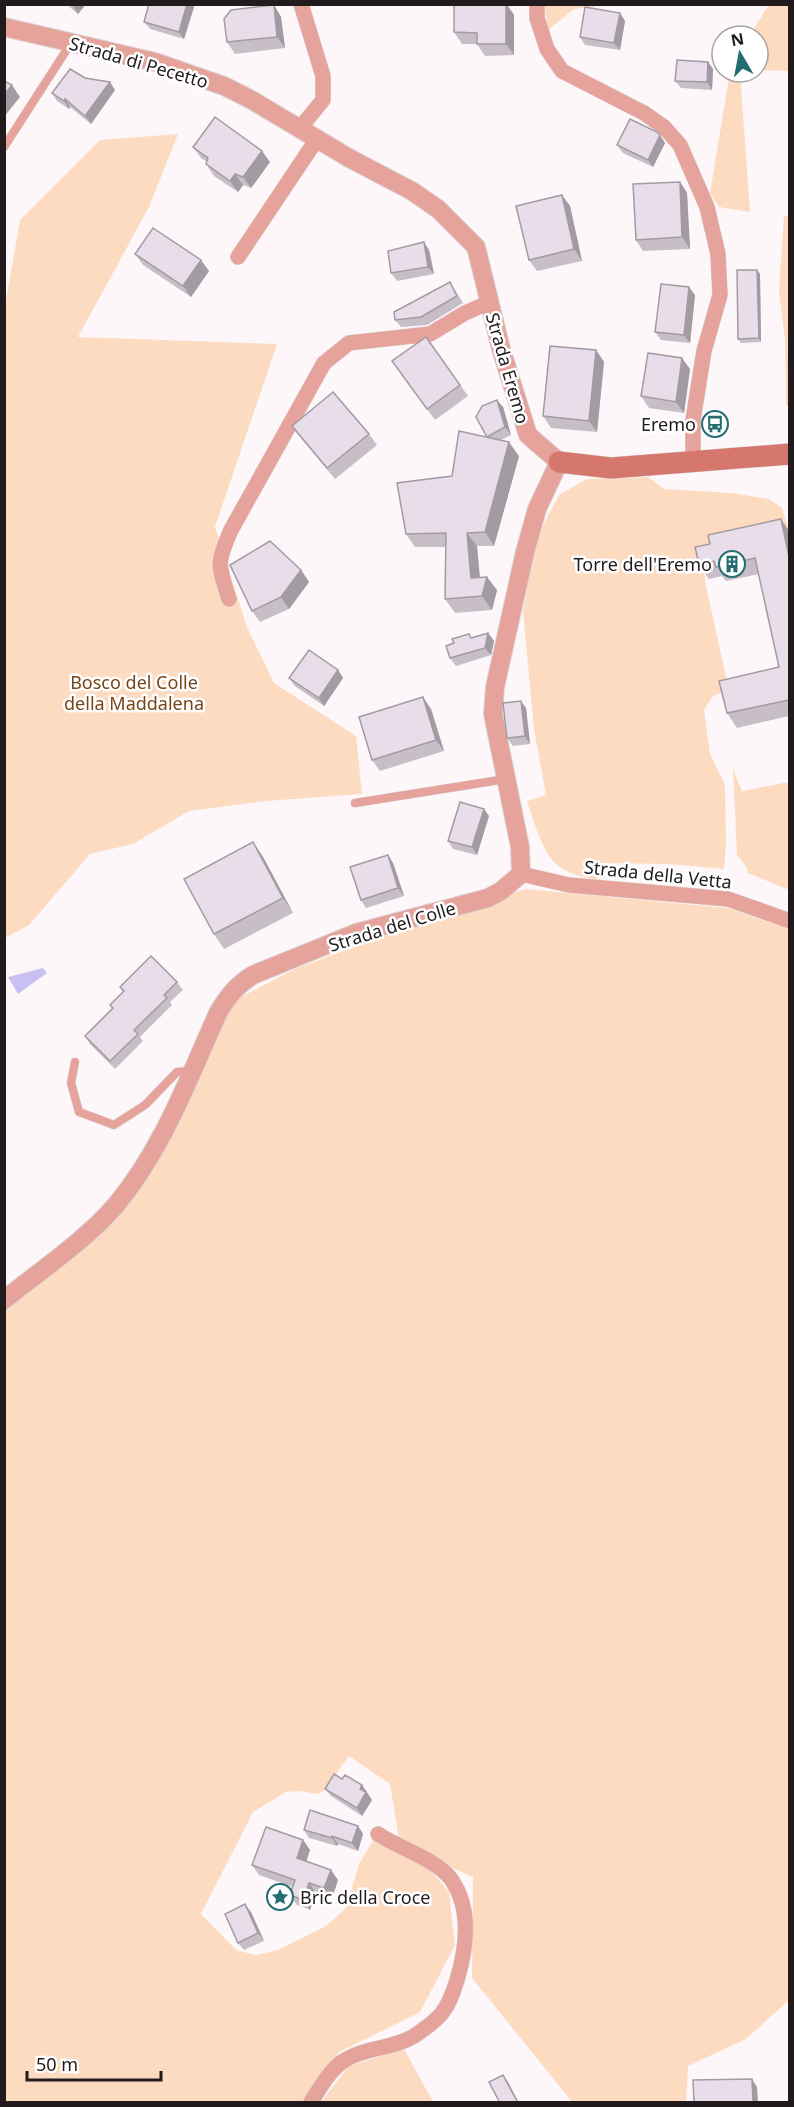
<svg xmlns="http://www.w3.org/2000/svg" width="794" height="2107" font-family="'Noto Sans',sans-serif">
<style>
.green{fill:#fddbc1}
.water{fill:#c9c0f2}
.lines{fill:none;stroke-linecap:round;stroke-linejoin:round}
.service-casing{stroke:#dbd4d6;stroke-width:9}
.minor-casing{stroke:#dbd4d6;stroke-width:16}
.tertiary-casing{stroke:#dbd4d6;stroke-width:20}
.secondary-casing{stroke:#dbd4d6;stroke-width:22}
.service{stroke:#e5a39b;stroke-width:8}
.minor{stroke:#e5a39b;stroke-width:15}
.tertiary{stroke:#e5a39b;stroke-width:18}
.secondary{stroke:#d5776c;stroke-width:21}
.wall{fill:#c8bec8}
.shaded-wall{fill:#a29ba3}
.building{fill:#e8dde9;stroke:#a29ba3;stroke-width:1.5}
.labels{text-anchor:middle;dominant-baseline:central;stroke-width:5;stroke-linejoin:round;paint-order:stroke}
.street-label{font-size:18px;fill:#211b1d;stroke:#fff}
.poi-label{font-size:18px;fill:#211b1d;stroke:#fff;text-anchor:end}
.park-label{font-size:18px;fill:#764519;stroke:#fff}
</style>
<rect width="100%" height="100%" fill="#fef7f9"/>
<g class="green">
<path d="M545,5H611L574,9L547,31Z"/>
<path d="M769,5H789V71L758,70V36H749Z"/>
<path d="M730,72H740L750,212L719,207L710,193Z"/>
<path d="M178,134L149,207L78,337L277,344L215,527L247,627L274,683L356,736L362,794L266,801L189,811L133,844L90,854L29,925L5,938L4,312L20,220L100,140Z"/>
<path d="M784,216L790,217L789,406H786L785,340L779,291Z"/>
<path d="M648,477L664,489L731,493L769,499L782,508L789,530L719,546L702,552L706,586L729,690L713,696L704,710L710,754L725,785L726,842L724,869L668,864L598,863L597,881C583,877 569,874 557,865C543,854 533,819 527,801L546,795L534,729L523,611L537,537L559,495L587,479Z"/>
<path d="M733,769L742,791L789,782V890L748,873L747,868L737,855Z"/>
<path d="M525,889L728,908L789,929V2001H788L746,2039L688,2066L686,2102H572L472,1978L473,1877L400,1845L390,1784L349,1756L322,1792L319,1794L299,1791L286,1792L253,1812L201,1914L236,1950L256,1955L278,1950L326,1926L346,1908L359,1864L375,1837L430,1870L449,1892L455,1945L420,2012L339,2052L309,2102H5L4,1301L147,1179L235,1000L295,969L383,936Z"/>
<path d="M404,2049L433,2102H321L349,2066Z"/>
</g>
<path class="water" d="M43,968L47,973L18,994L8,977Z"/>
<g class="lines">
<defs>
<g id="service">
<path d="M4,147L71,43"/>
<path d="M355,803L506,779"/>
<path d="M75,1062L71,1083L79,1112L114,1125L145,1105L177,1072L191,1071"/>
</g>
<g id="minor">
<path d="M537,4V18L547,49L562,71L644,113L664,127L680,145L707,207L718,254L720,295L704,351L693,420V460"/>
<path d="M300,128L323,100V76L301,4"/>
<path d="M238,257L317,139"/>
<path d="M229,599C218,564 216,564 231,530L324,363L349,343L430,334L465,313L490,302"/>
<path d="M521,874L569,885L728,899L790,921"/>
<path d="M311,2102C320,2088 330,2069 345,2060C366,2047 393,2049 414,2036C423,2030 435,2022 442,2013C450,2003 453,1992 457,1980C467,1947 472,1909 451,1879C436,1859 400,1849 378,1834"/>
</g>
<path id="tertiary" d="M4,27L155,62L224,86L250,99L349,158L412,191L438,209L476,247L501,349L528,435L559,462L537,509L525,552L495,687L493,714L520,847L521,874L501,891L488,898L356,933L253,975C237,985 229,995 219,1011C189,1077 163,1149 116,1205C87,1239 40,1271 4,1300"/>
<path id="secondary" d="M559,462L611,468L790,454"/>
</defs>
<use href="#service" class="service-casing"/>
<use href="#minor" class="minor-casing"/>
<use href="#tertiary" class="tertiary-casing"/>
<use href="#secondary" class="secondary-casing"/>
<use href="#service" class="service"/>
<use href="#minor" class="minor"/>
<use href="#tertiary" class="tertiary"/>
<use href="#secondary" class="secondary"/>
</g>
<g class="wall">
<path d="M66,4H86L78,14Z"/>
<path d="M454,4H507L514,15V55L485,56L477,44H462L454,32Z"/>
<path d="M274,5L281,17L285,48L235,54L227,42Z"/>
<path d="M194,7L184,39L150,29L144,22Z"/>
<path d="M620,13L625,21L620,50L585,45L580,37Z"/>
<path d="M708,62L713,69L712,90L681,88L675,81Z"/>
<path d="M85,78L115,90L91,124L70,107L69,109L57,101L52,93Z"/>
<path d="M660,135L665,143L653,167L623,153L617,145Z"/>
<path d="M193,147L270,162L251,188L243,185L238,192L214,176L206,164L207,162L201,158Z"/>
<path d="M680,182L687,193L690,249L643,251L636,240Z"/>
<path d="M570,206L582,261L537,271L529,260Z"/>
<path d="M429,250L434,274L397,281L391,273Z"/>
<path d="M135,254L209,271L191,297L143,265Z"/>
<path d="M757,270L760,274L761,342L741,343L738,339Z"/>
<path d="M455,290L463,303L427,325L401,327L395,320Z"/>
<path d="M695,295L690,343L661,340L655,332Z"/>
<path d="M426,337L468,396L435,420L392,361Z"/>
<path d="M596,350L604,362L597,432L551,428L543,416Z"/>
<path d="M690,369L684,413L649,408L641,396Z"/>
<path d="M482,406L503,407L511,435L501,440L519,456L494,546H477L480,577L497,590L492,610L455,613L445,599L446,547H415L406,534L452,476L488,437Z"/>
<path d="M292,426L369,434L377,445L335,479L300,437Z"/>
<path d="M789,531V716L737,728L727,713L779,667L759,574L726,581L722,576L709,579L699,564Z"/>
<path d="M301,570L309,582L289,609L260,622L252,611Z"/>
<path d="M488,633L494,641L491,655L456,666L450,658L472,638Z"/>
<path d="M338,670L343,678L324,706L295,686L289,678Z"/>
<path d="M526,708L530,744L513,746L507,738Z"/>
<path d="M431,709L444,751L380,771L372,760Z"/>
<path d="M489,816L477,855L453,849L448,841Z"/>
<path d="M253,842L263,857L293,913L224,949L214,934Z"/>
<path d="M388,855L393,863L404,896L366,908L361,900Z"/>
<path d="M177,982L183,990L170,1002L172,1005L140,1037L143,1041L115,1069L90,1044L85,1036L112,1009L110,1005L123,992L120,987Z"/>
<path d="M342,1779L362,1785L372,1800L362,1816L331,1796L325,1789Z"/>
<path d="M358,1826L363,1834L358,1851L338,1844L337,1846L309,1838L304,1830Z"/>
<path d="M303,1840L310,1850L306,1862L338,1880L332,1898L316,1893L310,1910L297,1905L290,1895L293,1887L259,1875L252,1865Z"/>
<path d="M251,1912L264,1941L244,1950L238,1943Z"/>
</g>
<g class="shaded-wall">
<path d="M72,4H86L78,14Z"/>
<path d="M187,4H192L194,7L184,39L179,32Z"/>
<path d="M506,4L514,15V55L506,44Z"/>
<path d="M274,5L281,17L285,48L277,37Z"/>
<path d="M620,13L625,21L620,50L614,43Z"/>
<path d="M708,62L713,69L712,90L707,82Z"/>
<path d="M110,82L115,90L91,124L85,116Z"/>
<path d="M12,85L20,97L4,117V95Z"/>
<path d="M65,99L70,107L69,109L64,101Z"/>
<path d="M660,135L665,143L653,167L648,160Z"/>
<path d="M262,151L270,162L251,188L243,177Z"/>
<path d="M235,174L243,185L238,192L230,181Z"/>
<path d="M680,182L687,193L690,249L682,237Z"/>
<path d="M562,195L570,206L582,261L574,249Z"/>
<path d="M424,242L429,250L434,274L428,267Z"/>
<path d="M201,260L209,271L191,297L183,286Z"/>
<path d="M757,270L760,274L761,342L759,338Z"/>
<path d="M689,287L695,295L690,343L684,335Z"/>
<path d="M596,350L604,362L597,432L589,421Z"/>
<path d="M682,358L690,369L684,413L676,402Z"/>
<path d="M497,400L503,407L511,435L505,427Z"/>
<path d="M509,442L519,456L494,546L485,532Z"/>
<path d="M781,519L789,531V557Z"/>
<path d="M467,533L477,546L481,592L471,578Z"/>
<path d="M301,570L309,582L289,609L281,597Z"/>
<path d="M487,577L497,590L492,610L482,596Z"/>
<path d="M488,633L494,641L491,655L485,648Z"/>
<path d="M338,670L343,678L324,706L319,698Z"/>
<path d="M423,697L431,709L444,751L436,740Z"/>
<path d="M521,701L526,708L530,744L525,736Z"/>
<path d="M484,809L489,816L477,855L472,847Z"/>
<path d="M253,842L263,857L293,913L283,898Z"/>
<path d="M388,855L393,863L404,896L398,888Z"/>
<path d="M362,1785L372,1800L362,1816L357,1808L360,1789Z"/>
<path d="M358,1826L363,1834L358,1851L352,1843Z"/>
<path d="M332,1836L338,1844L337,1846L332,1838Z"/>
<path d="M303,1840L310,1850L304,1868L297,1858Z"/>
<path d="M331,1870L338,1880L332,1898L324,1888Z"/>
<path d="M309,1883L316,1893L310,1910L303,1900Z"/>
<path d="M245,1904L251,1912L264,1941L258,1933Z"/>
<path d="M503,2075L508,2082L519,2103H518Z"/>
<path d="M752,2079L757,2087L758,2103H753Z"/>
</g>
<g class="building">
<path d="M149,4H187L179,32L144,22Z"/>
<path d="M454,4H506V44H477V33L454,32Z"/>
<path d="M274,5L277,37L227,42L224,19L231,10Z"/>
<path d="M585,7L620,13L614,43L580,37Z"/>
<path d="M677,60L708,62L707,82L675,81Z"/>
<path d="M70,69L85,78L110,82L85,116L65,99L64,101L52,93Z"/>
<path d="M4,81L12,85L4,95Z"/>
<path d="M215,117L262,151L243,177L235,174L230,181L206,164L208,158L193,147Z"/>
<path d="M630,119L657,132L660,135L648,160L617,145Z"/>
<path d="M680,182L682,237L636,240L633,184Z"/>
<path d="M562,195L574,249L529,260L516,206Z"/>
<path d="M153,228L201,260L183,286L135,254Z"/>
<path d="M424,242L428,267L391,273L388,251Z"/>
<path d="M737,270H757L759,338L738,339Z"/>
<path d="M450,282L457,296L421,317L395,320L394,312Z"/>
<path d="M661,284L689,287L684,335L655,332Z"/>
<path d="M426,337L460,385L427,409L392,361Z"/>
<path d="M550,346L596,350L589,421L543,416Z"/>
<path d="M648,353L682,358L676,402L641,396Z"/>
<path d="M333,392L369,434L327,468L292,426Z"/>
<path d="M497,400L505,427L487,437L476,417L482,406Z"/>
<path d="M459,431L509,442L485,532L467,533L471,578L487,577L482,596L445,599L446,533L406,534L397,483L452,476Z"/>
<path d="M781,519L789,557V700L727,713L719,681L779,667L755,558L716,567L714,561L699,564L695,547L710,544L708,535Z"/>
<path d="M270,541L301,570L281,597L252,611L230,565Z"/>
<path d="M488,633L485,648L450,658L446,646L454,643L452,639L469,634L471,638Z"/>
<path d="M309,650L338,670L319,698L289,678Z"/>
<path d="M423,697L436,740L372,760L359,717Z"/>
<path d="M521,701L525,736L507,738L503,703Z"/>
<path d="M460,802L484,809L472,847L448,841Z"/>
<path d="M253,842L283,898L214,934L184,879Z"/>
<path d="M388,855L398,888L361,900L350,867Z"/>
<path d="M151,956L177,982L164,995L167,998L134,1030L138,1034L110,1061L85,1036L113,1008L110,1005L124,991L120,987Z"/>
<path d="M334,1774L342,1779L345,1775L362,1785L360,1789L366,1792L357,1808L325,1789Z"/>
<path d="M310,1810L358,1826L352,1843L332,1836V1838L304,1830Z"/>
<path d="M266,1827L303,1840L297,1858L331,1870L324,1888L309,1883L303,1900L290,1895L295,1880L252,1865Z"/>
<path d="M245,1904L258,1933L238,1943L225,1914Z"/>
<path d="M503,2075L518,2103H500L489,2082Z"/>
<path d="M752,2079L753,2103H694L693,2080Z"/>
</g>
<defs>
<symbol id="bus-ring" viewBox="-11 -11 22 22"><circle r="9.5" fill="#fff" stroke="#216d70" stroke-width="1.5"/><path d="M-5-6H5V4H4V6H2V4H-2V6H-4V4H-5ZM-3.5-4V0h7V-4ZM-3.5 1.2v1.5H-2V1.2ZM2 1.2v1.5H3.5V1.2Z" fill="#216d70"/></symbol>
<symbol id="building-ring" viewBox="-11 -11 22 22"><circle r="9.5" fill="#fff" stroke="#216d70" stroke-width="1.5"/><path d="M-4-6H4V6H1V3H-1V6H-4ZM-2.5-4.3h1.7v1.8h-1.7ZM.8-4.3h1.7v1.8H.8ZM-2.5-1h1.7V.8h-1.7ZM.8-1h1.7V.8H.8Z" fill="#216d70"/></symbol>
<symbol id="sight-ring" viewBox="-11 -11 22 22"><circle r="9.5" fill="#fff" stroke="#216d70" stroke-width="1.5"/><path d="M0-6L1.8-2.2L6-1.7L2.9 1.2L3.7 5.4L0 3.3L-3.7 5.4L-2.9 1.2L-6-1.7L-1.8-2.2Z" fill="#216d70"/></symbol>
</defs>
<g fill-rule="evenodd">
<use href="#bus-ring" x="700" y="409" width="30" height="30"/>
<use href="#building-ring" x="717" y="549" width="30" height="30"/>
<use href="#sight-ring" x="265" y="1882" width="30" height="30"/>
</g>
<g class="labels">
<g class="street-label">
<text transform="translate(139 62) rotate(16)">Strada di Pecetto</text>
<text transform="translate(508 368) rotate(74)">Strada Eremo</text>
<text transform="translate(658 874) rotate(6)">Strada della Vetta</text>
<text transform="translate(392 926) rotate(-17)">Strada del Colle</text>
</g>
<g class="poi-label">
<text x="696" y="424">Eremo</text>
<text x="712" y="564">Torre dell'Eremo</text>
<text x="300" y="1897" text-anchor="start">Bric della Croce</text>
</g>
<g class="park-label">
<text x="134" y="682">Bosco del Colle<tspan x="134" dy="21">della Maddalena</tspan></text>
</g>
</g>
<rect width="794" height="2107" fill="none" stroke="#211b1d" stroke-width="12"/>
<g transform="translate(740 54) rotate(350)"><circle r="28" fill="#ffffff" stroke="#a6a4a5" stroke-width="1.5"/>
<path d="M0-4.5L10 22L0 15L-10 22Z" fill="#216d70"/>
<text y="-9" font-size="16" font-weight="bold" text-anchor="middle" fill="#211b1d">N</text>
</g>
<path d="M27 2071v9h134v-9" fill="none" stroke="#211b1d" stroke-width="3"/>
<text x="36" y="2071" font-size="18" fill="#211b1d" stroke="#ffffff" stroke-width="4.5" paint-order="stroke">50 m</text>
</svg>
